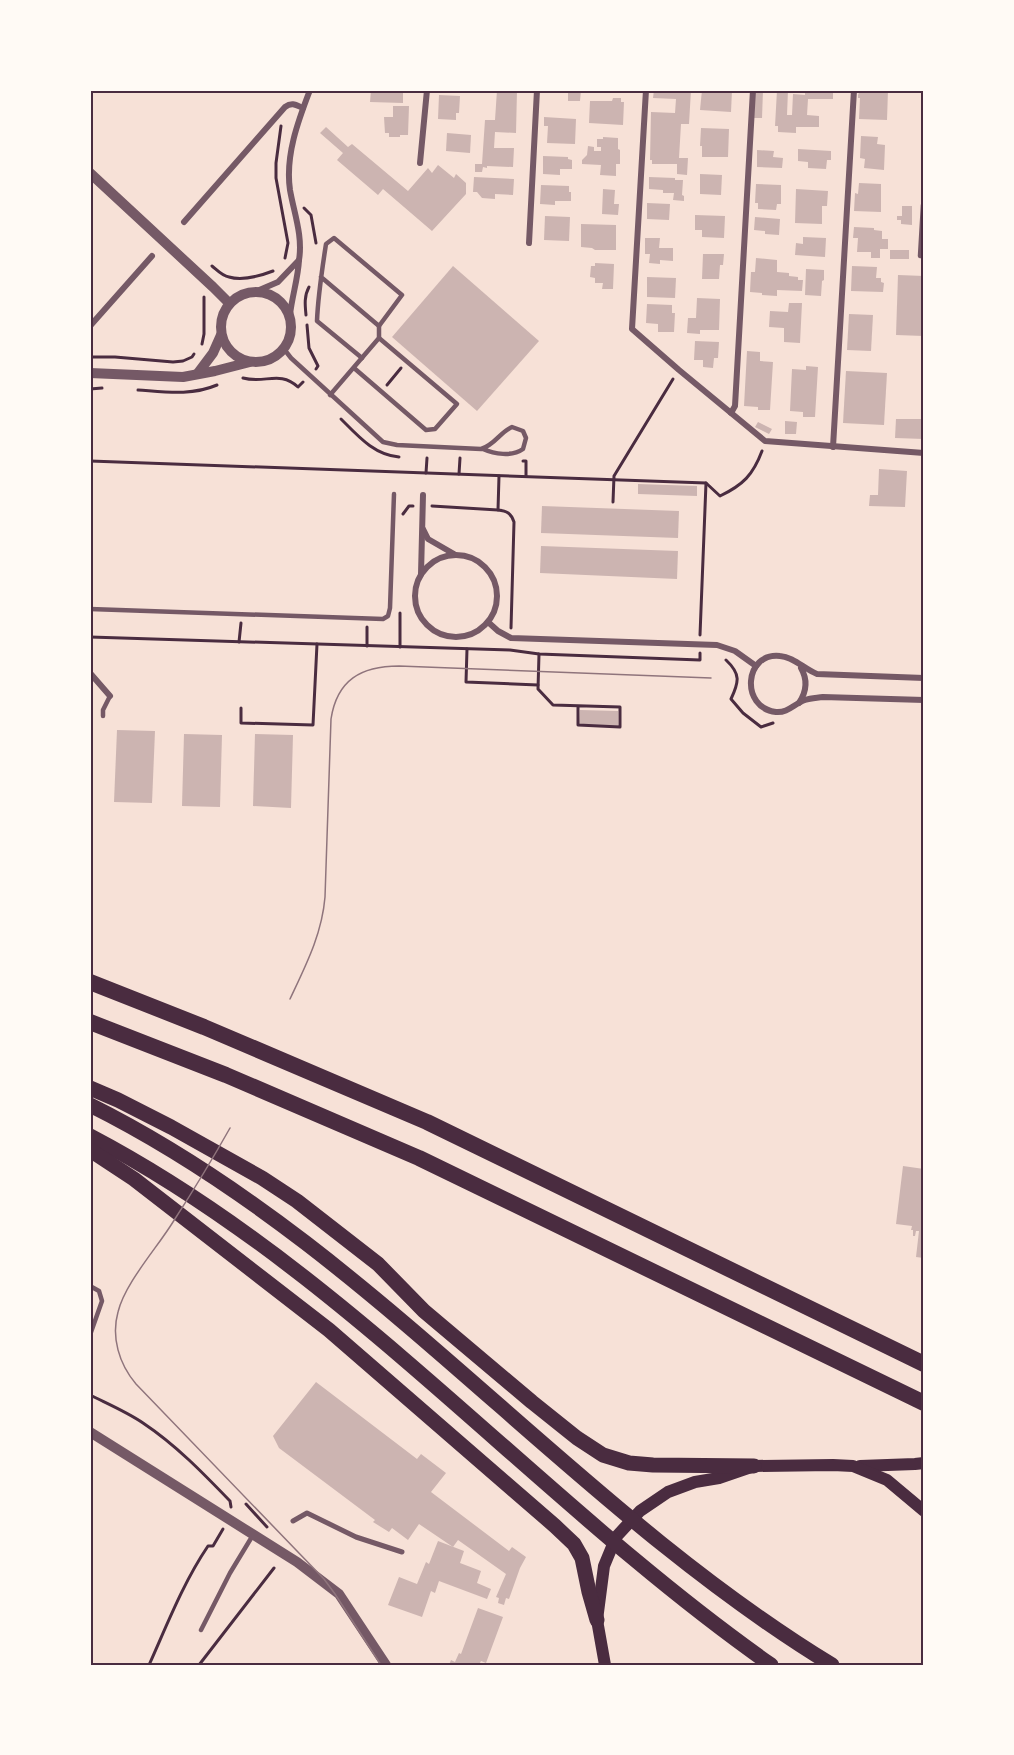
<svg xmlns="http://www.w3.org/2000/svg" width="1014" height="1755" font-family="Helvetica,sans-serif">
<style>
.building{fill:#ccb4b1}
.lines{fill:none;stroke-linecap:round;stroke-linejoin:round}
.path{stroke:#4a2c40;stroke-width:3}
.service{stroke:#755966;stroke-width:4.5}
.pedestrian{stroke:#755966;stroke-width:5}
.minor{stroke:#755966;stroke-width:6}
.tertiary{stroke:#755966;stroke-width:10}
.secondary{stroke:#4a2c40;stroke-width:12}
.trunk{stroke:#4a2c40;stroke-width:15}
.motorway{stroke:#4a2c40;stroke-width:16}
.tram{stroke:#8f747c;stroke-width:1.5}
.neatline{fill:none;stroke:#4a2c40;stroke-width:2}
</style>
<rect width="100%" height="100%" fill="#f7e1d7"/>
<g class="building">
<path d="M371,90H403V103L370,102Z"/>
<path d="M497,90H517L516,133L495,132L494,148H514L513,167L487,166V168L483,167L482,172H475V164H482L485,120H495Z"/>
<path d="M568,90H581L580,101H568Z"/>
<path d="M654,90H691L689,124H681L679,158H688L687,175L677,174V164H652V160H650L651,112L675,113L676,99L653,98Z"/>
<path d="M702,90H732L731,112L700,110Z"/>
<path d="M755,90H763L762,118H754Z"/>
<path d="M777,90H788L787,115H792L793,94L805,95V90H833V99H808L807,115L819,116V127H796V133L778,132V126H775Z"/>
<path d="M860,90H888L887,120L859,119L860,98H858V95Z"/>
<path d="M439,95L460,96L459,113H456V120L438,119Z"/>
<path d="M613,98H621V102H624L623,125L589,123L590,101H612Z"/>
<path d="M393,106H409L408,135H400V137H389V133H385L384,117H393Z"/>
<path d="M544,117L576,119L575,144L547,143L548,126H544Z"/>
<path d="M326,127L348,147L352,144L408,191L428,168L432,173L438,165L454,178L456,174L466,183V194L432,231L383,189L378,195L337,160L343,153L320,133Z"/>
<path d="M701,128L729,129L728,157H702V146H700Z"/>
<path d="M447,133L471,135L470,153L446,151Z"/>
<path d="M861,136L878,137L877,144L885,145L884,170L864,168L865,159L860,158Z"/>
<path d="M603,137L618,138V149L620,150V164H616V176L600,175L601,165L582,164V160L587,155L588,146L594,147V151H601V147H597V139H603Z"/>
<path d="M798,149L831,151V160H827L826,169L808,168V162L798,161Z"/>
<path d="M757,150L774,151L773,157L783,158L782,168L757,167Z"/>
<path d="M543,156L568,157V159L572,160V169H560V175L543,174Z"/>
<path d="M700,174L722,175L721,195L700,194Z"/>
<path d="M474,177L514,179L513,195L495,194V199L482,198L477,192H473Z"/>
<path d="M649,177L675,178V180H683L682,195L684,196V201L673,200L674,193H663V190L649,189Z"/>
<path d="M859,183L881,184V212L854,211L855,193L858,194Z"/>
<path d="M756,184L781,185V204H777L776,210L758,209V203H755Z"/>
<path d="M541,185L569,186V192H571V201H555V205L540,204Z"/>
<path d="M603,189L615,190L614,204H619L618,215L602,214Z"/>
<path d="M796,189L828,191L827,206H822V224L795,223Z"/>
<path d="M647,203L670,204L669,220L647,219Z"/>
<path d="M902,206H912V225L901,224V220H897V216H902Z"/>
<path d="M695,215L725,216L724,238L702,237V230H695Z"/>
<path d="M545,216L570,217L569,241L544,240Z"/>
<path d="M755,217L780,219L779,235L765,234V231L754,230Z"/>
<path d="M581,224L616,225V250H595L592,248L581,247Z"/>
<path d="M854,227L874,228V230L882,231V239H888V249H880V258H871V252H857L858,238H853Z"/>
<path d="M803,237L826,238L825,257L795,255L796,243L803,244Z"/>
<path d="M645,238H660L659,248H673V261L660,260V264L649,263L650,254H645Z"/>
<rect x="890" y="250" width="19" height="9"/>
<path d="M703,254H724L723,265H720L719,279H702Z"/>
<path d="M756,258L777,260V272L789,273V276L798,277V280H803L802,291L777,290V296L762,295V293L750,292L751,272H755Z"/>
<path d="M595,263L614,264L613,289H602L603,283H595V278L590,277L591,266H595Z"/>
<path d="M453,266L539,341L477,411L392,337Z"/>
<path d="M852,266L877,267L876,278H881V282L884,283L883,292L851,291Z"/>
<path d="M806,269L824,270V280L822,281L821,296L805,295Z"/>
<path d="M898,275L924,276V336L896,335Z"/>
<path d="M647,277L676,278L675,298L647,297Z"/>
<path d="M697,298L720,299L719,330H700V334L687,333L688,318H696Z"/>
<path d="M789,303H802L800,343L784,342V328L769,327L770,311L788,312Z"/>
<path d="M647,304L672,305V313H675L674,332H658V324L646,323Z"/>
<path d="M849,314L873,315L871,351L847,350Z"/>
<path d="M695,341L719,342L718,358H714L713,368L703,367V360H694Z"/>
<path d="M747,351L760,352V361L773,362L770,410H758V407L744,406Z"/>
<path d="M806,366L818,367L815,417H803V412L790,411L792,369L806,370Z"/>
<path d="M846,371L887,373L884,425L843,423Z"/>
<path d="M896,419H924V439L895,438Z"/>
<path d="M785,421L797,422L796,434H785Z"/>
<path d="M758,422L772,429L769,434L755,427Z"/>
<path d="M879,469L907,471L905,507L869,506L870,495H878Z"/>
<path d="M638,484L697,486V496L638,494Z"/>
<path d="M542,506L679,511L678,538L541,533Z"/>
<path d="M541,546L678,551L677,579L540,573Z"/>
<path d="M580,710L618,711V726L579,725Z"/>
<path d="M117,730L155,731L152,803L114,802Z"/>
<path d="M184,734L222,735L220,807L182,806Z"/>
<path d="M255,734L293,735L291,808L253,806Z"/>
<path d="M903,1166L924,1169V1258L916,1257L919,1231H916L915,1236H913V1230H911L912,1226L896,1224Z"/>
<path d="M316,1382L417,1459L421,1454L446,1473L431,1492L509,1551L512,1547L526,1557L520,1568L509,1599L506,1598L504,1605L498,1603L499,1598L496,1597L506,1574L458,1540L453,1547L419,1524L408,1540L392,1528L389,1532L373,1522L375,1520L279,1448L273,1436Z"/>
<path d="M438,1541L464,1551L460,1563L481,1571L477,1583L491,1589L487,1599L439,1581L435,1593L431,1591L422,1617L388,1605L399,1577L417,1584L426,1562L429,1564Z"/>
<path d="M478,1608L503,1617L486,1663L481,1661L479,1665H449L451,1660L455,1662L459,1653L461,1654Z"/>
</g>
<g class="lines">
<g class="path">
<path d="M281,126L276,163V178L288,243L285,258"/>
<path d="M304,208L311,215L316,243"/>
<path d="M212,266C217,270 222,276 229,277C242,281 260,276 273,271"/>
<path d="M306,315C305,305 304,296 309,287"/>
<path d="M307,325L309,348L318,366L316,369"/>
<path d="M202,344L204,334V297"/>
<path d="M90,357H115L173,362L183,361L192,357L194,354"/>
<path d="M243,378C265,384 280,370 298,387L303,382"/>
<path d="M387,385L401,368"/>
<path d="M90,389L102,388"/>
<path d="M138,390C166,392 191,396 217,385"/>
<path d="M341,419C358,436 374,455 399,457"/>
<path d="M90,461L706,483L720,496C743,485 753,475 762,451"/>
<path d="M523,461H526V476"/>
<path d="M426,473L427,458"/>
<path d="M459,474L460,458"/>
<path d="M613,502L614,476L673,379"/>
<path d="M432,506L498,510C507,511 511,513 514,522L511,628"/>
<path d="M498,510L499,476"/>
<path d="M403,514L409,506H413"/>
<path d="M700,635L706,483"/>
<path d="M90,637L510,650L539,654L700,660V653"/>
<path d="M239,642L241,623"/>
<path d="M367,646V627"/>
<path d="M400,647V613"/>
<path d="M467,649L466,682L538,685"/>
<path d="M539,654L538,689L553,705L620,707V727L578,725V706"/>
<path d="M726,660C741,674 739,682 731,699L743,713L761,727L773,723"/>
<path d="M241,708V723L313,725L317,644"/>
<path d="M90,1395C108,1404 127,1412 143,1423C176,1445 203,1473 230,1501L231,1507"/>
<path d="M246,1504L267,1527"/>
<path d="M149,1665C167,1625 183,1583 208,1546H213L223,1529"/>
<path d="M199,1665L274,1568"/>
</g>
<g class="service">
<path d="M924,205H923L920,256H924"/>
<path d="M321,277L379,326L402,295L334,238L326,244C322,270 318,295 317,321L362,358"/>
<path d="M284,349L291,358L383,442L397,445L481,449H483C494,454 512,457 523,449L526,438L523,431L512,427C500,432 495,445 481,449"/>
<path d="M354,368L426,430L435,429L457,404L379,338"/>
<path d="M330,395L379,338V326"/>
<path d="M90,609L383,619L388,616L390,608L394,494"/>
<path d="M103,716V710L110,696"/>
<path d="M90,1286L99,1291L102,1301L90,1335"/>
<path d="M201,1630L230,1573L253,1535"/>
</g>
<path class="pedestrian" d="M293,1521L307,1513L356,1537L402,1552"/>
<g class="minor">
<path d="M646,90L632,329L679,370L765,441L924,453"/>
<path d="M420,163L427,90"/>
<path d="M184,222L285,107C292,102 296,105 303,108"/>
<path d="M529,243L537,90"/>
<path d="M299,260C303,236 294,213 290,190C285,156 298,121 310,90"/>
<path d="M257,291L278,282L299,260C298,279 292,296 290,315"/>
<path d="M90,326L152,256"/>
<path d="M731,413L735,406L753,90"/>
<path d="M833,447L854,90"/>
<path d="M423,529L428,539L454,554"/>
<circle cx="456" cy="596" r="41"/>
<path d="M421,574L423,495"/>
<path d="M488,622L498,631L511,638L717,645L735,651L756,666"/>
<path d="M90,673L110,696"/>
<path d="M924,678L817,674C804,669 794,657 780,656C744,652 740,708 776,712C788,713 794,704 805,700C811,698 817,698 823,697L924,700"/>
<path d="M799,703C807,691 808,680 801,668"/>
</g>
<g class="tertiary">
<path d="M90,173L213,287L229,303"/>
<circle cx="256" cy="327" r="35"/>
<path d="M90,373L183,377L215,371L250,362"/>
<path d="M198,373L213,353L221,335"/>
<path d="M90,1432L297,1562L339,1594L386,1665"/>
</g>
<g class="secondary">
<path d="M860,1466L915,1464L924,1463"/>
<path d="M605,1665L597,1620L604,1566L616,1537L640,1511L668,1492L695,1482L719,1478L754,1466L833,1465L853,1466L887,1480L924,1511"/>
</g>
<g class="trunk">
<path d="M90,1088L118,1100L171,1127L262,1178L297,1201L378,1264L424,1311L532,1402L577,1438L603,1455L629,1463L653,1465L754,1466"/>
<path d="M90,1105C371,1245 566,1503 832,1665"/>
<path d="M90,1136C347,1271 536,1500 771,1665"/>
<path d="M90,1150L134,1179L329,1330L555,1526L574,1544L582,1558L589,1592L597,1620"/>
</g>
<g class="motorway">
<path d="M90,982L204,1027L427,1122L924,1364"/>
<path d="M90,1022L226,1075L419,1158L924,1403"/>
</g>
<g class="tram">
<path d="M290,999C306,965 322,934 325,897L331,719C337,680 361,666 399,666L711,678"/>
<path d="M230,1128C212,1160 193,1191 173,1222C157,1248 125,1283 118,1312C111,1337 119,1364 136,1384L324,1579L335,1594L381,1665"/>
</g>
</g>
<rect width="1014" height="1755" fill="none" stroke="#fffaf5" stroke-width="183"/>
<rect x="92" y="92" width="830" height="1572" class="neatline"/>
</svg>
